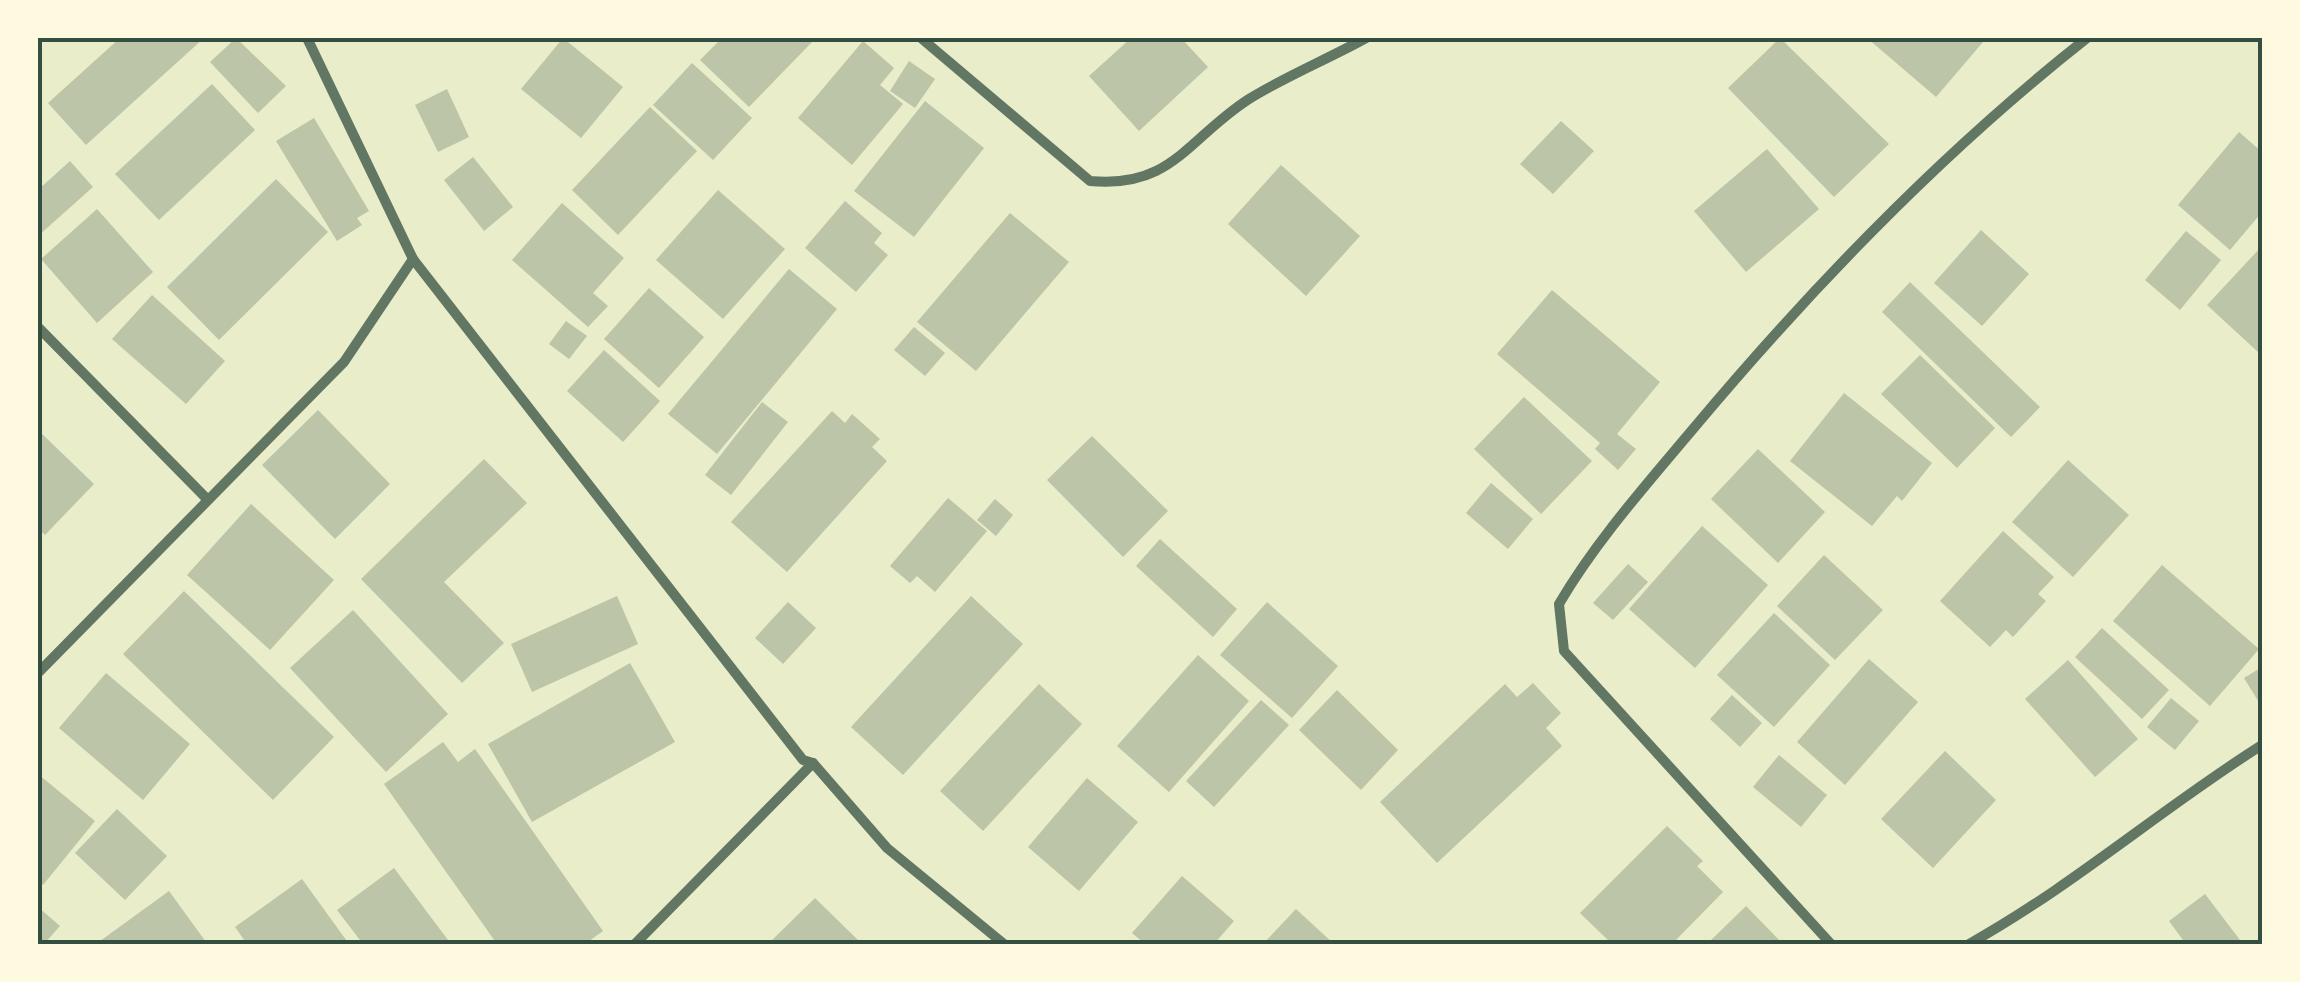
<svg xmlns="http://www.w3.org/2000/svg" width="2300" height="982" font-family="'Source Sans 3',sans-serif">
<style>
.building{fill:#bcc5a7}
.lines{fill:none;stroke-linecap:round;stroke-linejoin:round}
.minor{stroke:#617663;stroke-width:10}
.neatline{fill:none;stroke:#344e41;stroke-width:4}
</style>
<rect width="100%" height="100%" fill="#e9edc9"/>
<g class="building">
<path d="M120,38H204L86,145L48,103Z"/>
<path d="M236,38L286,86L258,113L210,62Z"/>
<path d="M563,38L623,87L581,138L521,89Z"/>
<path d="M722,38H816L749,107L700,60Z"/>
<path d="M1131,38H1181L1208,67L1139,131L1089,76Z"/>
<path d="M1780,38L1889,144L1834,197L1728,88Z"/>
<path d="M1867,38H1977L1983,42L1936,97Z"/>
<path d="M863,41L894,68L880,85L903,104L852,165L798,118Z"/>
<path d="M909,61L935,79L915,108L890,91Z"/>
<path d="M692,63L752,118L713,160L653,105Z"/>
<path d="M212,84L255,130L159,220L115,174Z"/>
<path d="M447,89L469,137L438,152L415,105Z"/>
<path d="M925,101L984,148L914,237L854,191Z"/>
<path d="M650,107L697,151L618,235L572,190Z"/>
<path d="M314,118L369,211L357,218L362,225L337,241L276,141Z"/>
<path d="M1561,121L1594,151L1553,194L1520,164Z"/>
<path d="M2239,132L2262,152V212L2230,250L2178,205Z"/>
<path d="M1767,149L1819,209L1746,272L1694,211Z"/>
<path d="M473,157L513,207L484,231L444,180Z"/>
<path d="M70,161L93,187L38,236V190Z"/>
<path d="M1281,165L1360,236L1306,296L1228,224Z"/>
<path d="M276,179L328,232L219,340L167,287Z"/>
<path d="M718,190L785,249L723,319L656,260Z"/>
<path d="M845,201L882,233L874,243L888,255L856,292L805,248Z"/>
<path d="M562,203L624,258L593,293L608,306L588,327L512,260Z"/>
<path d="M97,209L153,272L97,323L41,259Z"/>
<path d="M1010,213L1069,262L976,371L917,322Z"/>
<path d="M1981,230L2029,274L1982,326L1934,283Z"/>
<path d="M2186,231L2221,260L2180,310L2145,280Z"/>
<path d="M2262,246V347L2258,352L2207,305Z"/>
<path d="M789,269L837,309L717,454L668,414Z"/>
<path d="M1910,282L2040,407L2011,437L1882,312Z"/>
<path d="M649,288L704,337L659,388L604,339Z"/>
<path d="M1552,290L1660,382L1617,434L1636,449L1618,470L1595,449L1600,443L1497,354Z"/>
<path d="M152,295L225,361L186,404L112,339Z"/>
<path d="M566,321L587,336L569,359L549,344Z"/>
<path d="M914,327L945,353L925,376L894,350Z"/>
<path d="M604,350L660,401L623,442L567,391Z"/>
<path d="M1920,355L1995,428L1957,468L1881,394Z"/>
<path d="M1844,393L1932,463L1902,501L1897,496L1872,526L1790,461Z"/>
<path d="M1524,397L1592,461L1541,514L1474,449Z"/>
<path d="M762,402L788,422L731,495L705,475Z"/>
<path d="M318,410L390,484L335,539L262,465Z"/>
<path d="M832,411L845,423L852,414L880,439L872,447L887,461L787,572L731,522Z"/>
<path d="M38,430L94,484L45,535L38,528Z"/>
<path d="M1092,436L1168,511L1123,557L1047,480Z"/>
<path d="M1758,449L1825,512L1778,563L1711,499Z"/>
<path d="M484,459L527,503L444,582L504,643L462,683L361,579Z"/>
<path d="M2068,460L2129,515L2073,577L2012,522Z"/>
<path d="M1491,483L1533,519L1508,549L1466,513Z"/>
<path d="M948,498L987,531L935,592L917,576L910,583L890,566Z"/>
<path d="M995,499L1013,515L996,536L977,520Z"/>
<path d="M251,504L334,580L270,650L187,575Z"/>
<path d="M1702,526L1768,585L1695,668L1629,609Z"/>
<path d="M2003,531L2054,577L2038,594L2046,601L2013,637L2006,630L1990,647L1940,601Z"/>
<path d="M1160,539L1237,609L1213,637L1136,566Z"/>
<path d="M1824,555L1883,610L1835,660L1777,606Z"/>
<path d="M1628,564L1648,582L1613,620L1593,603Z"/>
<path d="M2162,565L2259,649L2210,706L2113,621Z"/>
<path d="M184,591L334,737L273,800L123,654Z"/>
<path d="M617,596L638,644L532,692L511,644Z"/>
<path d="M971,596L1023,644L903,775L851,727Z"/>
<path d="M788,602L816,628L783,664L755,638Z"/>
<path d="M1267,602L1338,666L1292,718L1220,655Z"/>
<path d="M353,610L448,714L386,772L290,668Z"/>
<path d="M1774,613L1830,665L1774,727L1717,675Z"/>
<path d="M2102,628L2169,690L2142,719L2075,657Z"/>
<path d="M1198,655L1249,701L1169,792L1117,746Z"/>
<path d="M1869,659L1918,702L1845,785L1797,742Z"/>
<path d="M2068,660L2138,739L2095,777L2025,699Z"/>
<path d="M630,663L675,742L532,822L488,744Z"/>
<path d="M2262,667V703L2260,704L2244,678Z"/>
<path d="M106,673L190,744L143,800L59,728Z"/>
<path d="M1533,683L1561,713L1546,728L1562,746L1437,863L1380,802L1505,684L1517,697Z"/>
<path d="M1039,684L1082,724L983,831L940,791Z"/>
<path d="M1337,690L1398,750L1361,790L1299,730Z"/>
<path d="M1732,695L1762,723L1740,747L1710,719Z"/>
<path d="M2171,698L2199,721L2175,750L2147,727Z"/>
<path d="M1261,700L1289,725L1214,807L1186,781Z"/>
<path d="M443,742L458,762L475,749L603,931L585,944H497L384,784Z"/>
<path d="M1945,751L1996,800L1933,868L1881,819Z"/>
<path d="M1779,755L1827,795L1801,827L1753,787Z"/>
<path d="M38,774L95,821L43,885L38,880Z"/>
<path d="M1087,778L1138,822L1079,891L1028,847Z"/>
<path d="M117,809L167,856L125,900L75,853Z"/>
<path d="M1667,826L1703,861L1697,866L1723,892L1672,944H1612L1580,913Z"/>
<path d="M394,868L451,944H363L337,910Z"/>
<path d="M1182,876L1234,921L1214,944H1145L1132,933Z"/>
<path d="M302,879L349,944H247L235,927Z"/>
<path d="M169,891L206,942L203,944H96Z"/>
<path d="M2205,894L2243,944H2186L2169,921Z"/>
<path d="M815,898L862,944H768Z"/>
<path d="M1746,906L1783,944H1707Z"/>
<path d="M38,907L60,926L44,944H38Z"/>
<path d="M1296,909L1334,944H1263Z"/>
</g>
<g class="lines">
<g class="minor">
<path d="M307,38L413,259L803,760L813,763L887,848L1004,944"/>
<path d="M921,38L1090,181C1172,189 1188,138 1249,99C1286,76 1328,59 1366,38"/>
<path d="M38,327L207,499"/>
<path d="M38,673L344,362L413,259"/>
<path d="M635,944L813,763"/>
<path d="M1831,944L1564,651L1559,604C1596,541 1646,485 1693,429C1812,287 1942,152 2087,38"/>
<path d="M1969,944C2073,886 2162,808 2262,745"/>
</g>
</g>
<rect width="2300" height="982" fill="none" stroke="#fefae0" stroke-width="80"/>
<rect x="40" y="40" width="2220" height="902" class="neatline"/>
</svg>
